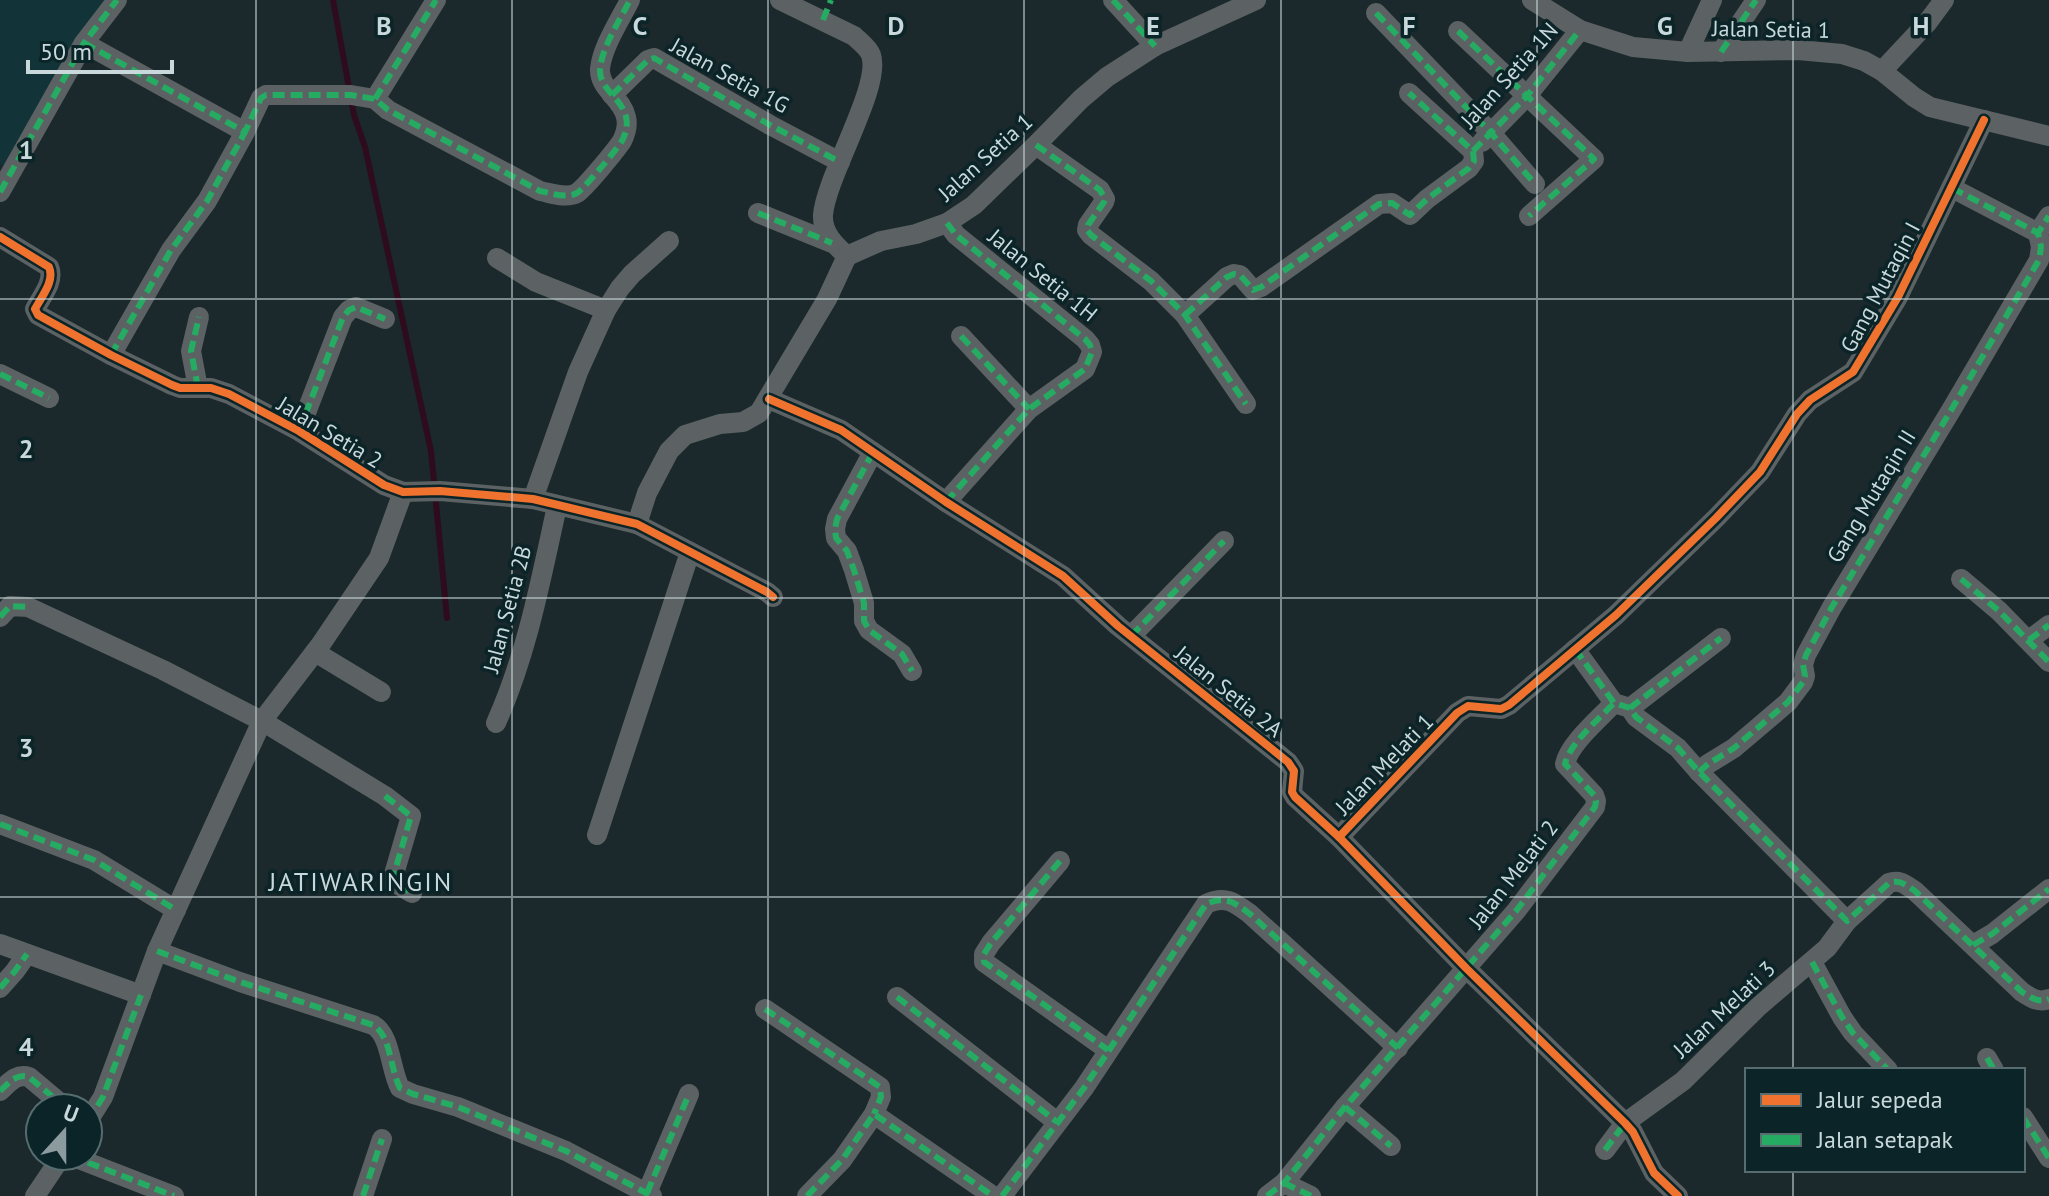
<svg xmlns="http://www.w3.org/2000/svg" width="2049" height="1196" font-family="'PT Sans',sans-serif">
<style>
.built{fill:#123439}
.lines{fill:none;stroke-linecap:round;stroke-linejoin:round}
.stream{stroke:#2e0c1d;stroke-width:6}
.minor{stroke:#5c6263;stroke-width:20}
.quiet{stroke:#26ab63;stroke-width:6;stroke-dasharray:12 6;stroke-linecap:butt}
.cycleway-casing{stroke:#0a2428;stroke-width:13}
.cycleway{stroke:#ef722f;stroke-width:8}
.grid{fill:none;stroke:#c9d8da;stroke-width:2;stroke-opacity:0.55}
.labels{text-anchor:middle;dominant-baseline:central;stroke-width:7;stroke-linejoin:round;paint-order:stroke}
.street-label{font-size:22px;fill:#c9d8da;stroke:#0a2428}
.quarter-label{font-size:26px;letter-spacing:2px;fill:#c9d8da;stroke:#0a2428}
.grid-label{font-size:26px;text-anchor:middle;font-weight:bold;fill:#c9d8da;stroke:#0a2428;stroke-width:7;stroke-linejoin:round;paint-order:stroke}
</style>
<rect width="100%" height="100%" fill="#1b292c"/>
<path class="built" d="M0,0H108L12,171L0,164Z"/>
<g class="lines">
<path class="stream" d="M333,0L354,115L365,147L431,451L447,618"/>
<g class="minor">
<path d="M780,0L854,36C860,42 868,47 871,55C882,86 826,176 823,215C822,233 835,245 847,256L881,241L916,234L947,223L974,205L1036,145L1081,99L1107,77L1155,46L1256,0"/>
<path d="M1113,0L1155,46"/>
<path d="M1532,0L1580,30L1633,47L1688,52L1798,50L1842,54L1864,61L1882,71L1914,97L1930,107L2049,136"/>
<path d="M1376,13L1491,133L1535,184"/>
<path d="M1458,31L1594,159L1529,216"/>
<path d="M84,43L245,132L261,98L266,95H351L375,99L388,110L540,191C551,193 566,199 577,193C585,188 616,150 622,141C626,133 628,125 626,117C622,98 599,89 600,69C602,47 620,20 630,0"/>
<path d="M1688,52L1712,0"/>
<path d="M1721,52L1756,0"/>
<path d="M1882,71L1927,23L1944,0"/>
<path d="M612,95L648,60L654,58L770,125L840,162"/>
<path d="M375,99L436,0"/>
<path d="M1482,142L1526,97L1580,30"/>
<path d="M1036,145L1100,190L1105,199L1104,202L1088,225L1087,230L1091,235L1151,281L1185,315L1246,404"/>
<path d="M1952,188L2038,233"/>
<path d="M0,192L84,43L117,0"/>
<path d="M758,213L832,243"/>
<path d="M0,237L49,267C55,281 42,296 35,309L38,315L111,355L172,385L180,388H211L229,394L299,431L384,485L403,492L440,491L533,499L637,524L767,592L773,597"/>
<path d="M497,258L536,282L606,310"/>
<path d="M1185,315L1227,277L1234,274L1240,275L1253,290L1261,287L1379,204L1392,203L1410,215L1427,199L1469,168L1474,161L1473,151L1409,93"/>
<path d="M961,336L1029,409"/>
<path d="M111,355L171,250L207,201L245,132"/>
<path d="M0,374L49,398"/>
<path d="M198,388L191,351L199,317"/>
<path d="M769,399L841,430L946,502L1063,576L1118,626L1288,762L1294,771L1292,792L1295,797L1339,837L1467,969L1625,1123L1633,1132L1654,1173L1678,1196"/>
<path d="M299,431L343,317L349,310L356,307L385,319"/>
<path d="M873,452L837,519L835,529L836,538L847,551L854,570L864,603V621L869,630L902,654L912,671"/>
<path d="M533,499L578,372L606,310L620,288L632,274L669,241"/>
<path d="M946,502L1029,409L1085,369L1092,352L1090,345L1085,339L956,235L947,223"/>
<path d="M637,524L647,493L669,451L685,435L720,424L743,422L759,413L827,299L847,256"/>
<path d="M1961,579L1999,611L2049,662"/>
<path d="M0,617L10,606L28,607L163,670L262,721L385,796L411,816L392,881L412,893"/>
<path d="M1131,636L1224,541"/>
<path d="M2029,640L2049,625"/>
<path d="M1575,649L1614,703L1630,708L1636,717L1678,748L1699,772L1847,921"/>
<path d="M315,652L381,692"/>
<path d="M1630,708L1721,638"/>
<path d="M496,723C527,654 541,579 557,506"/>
<path d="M1699,772L1708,764L1734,748L1788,702L1803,682L1805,676L1803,665L1806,655L1832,607L1953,407L2039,260L2041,247L2038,233L2049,216"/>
<path d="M0,824L94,860L176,910"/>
<path d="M597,835L690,552"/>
<path d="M1339,837L1457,713L1468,706L1501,709L1509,705L1616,615L1716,518L1760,472L1797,414L1810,400L1853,372L1898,297L1984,120"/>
<path d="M1060,861L991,943L984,954V962L1108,1050"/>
<path d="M0,944L141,995"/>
<path d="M1973,945L1992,934L2049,889"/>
<path d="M157,951L240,982L373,1025C391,1035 390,1069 400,1088L413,1094L458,1107L566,1151L652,1196"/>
<path d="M1812,962L1842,1017L1853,1033L1888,1070"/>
<path d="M0,988L15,971L27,954"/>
<path d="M897,997L1057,1122"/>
<path d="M765,1009L880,1087L881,1097L874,1114"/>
<path d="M1987,1058L1994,1070"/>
<path d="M0,1091C9,1083 16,1073 29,1077L66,1108"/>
<path d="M1345,1107L1391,1146"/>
<path d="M2023,1117L2049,1158"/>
<path d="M88,1121L103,1097L157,951L262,721L321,644L379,558L403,492"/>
<path d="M1605,1150L1625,1123L1683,1081L1758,1007L1827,948L1847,921L1889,883C1900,879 1906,885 1915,891L2022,992C2032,998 2038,1003 2049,999"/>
<path d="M71,1156L174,1196"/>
<path d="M1284,1183L1311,1196"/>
<path d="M647,1193L689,1094"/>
<path d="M35,1196L62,1156"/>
<path d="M363,1196L382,1139"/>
<path d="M807,1196L842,1160L874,1114L993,1196"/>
<path d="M1002,1196L1084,1088L1206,904C1225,895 1234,902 1250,914L1398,1048"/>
<path d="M1267,1196L1284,1183L1345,1107L1516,911L1595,807L1596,801L1594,795L1565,764C1569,744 1599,719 1614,703"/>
</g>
<g class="quiet">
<path d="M1113,0L1155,46"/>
<path d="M1376,13L1491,133L1535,184"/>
<path d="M823,20L831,0"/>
<path d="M1458,31L1594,159L1529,216"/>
<path d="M84,43L245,132L261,98L266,95H351L375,99L388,110L540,191C551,193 566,199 577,193C585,188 616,150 622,141C626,133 628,125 626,117C622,98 599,89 600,69C602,47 620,20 630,0"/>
<path d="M1721,52L1756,0"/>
<path d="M612,95L648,60L654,58L770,125L840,162"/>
<path d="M375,99L436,0"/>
<path d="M1036,145L1100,190L1105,199L1104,202L1088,225L1087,230L1091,235L1151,281L1185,315L1246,404"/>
<path d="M1473,151L1526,97L1580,30"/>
<path d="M1952,188L2038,233"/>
<path d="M0,192L84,43L117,0"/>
<path d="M758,213L832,243"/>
<path d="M1185,315L1227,277L1234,274L1240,275L1253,290L1261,287L1379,204L1392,203L1410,215L1427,199L1469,168L1474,161L1473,151L1409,93"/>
<path d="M961,336L1029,409"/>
<path d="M111,355L171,250L207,201L245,132"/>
<path d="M0,374L49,398"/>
<path d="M198,388L191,351L199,317"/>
<path d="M299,431L343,317L349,310L356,307L385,319"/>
<path d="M873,452L837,519L835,529L836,538L847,551L854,570L864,603V621L869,630L902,654L912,671"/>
<path d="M946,502L1029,409L1085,369L1092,352L1090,345L1085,339L956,235L947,223"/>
<path d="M1961,579L1999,611L2049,662"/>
<path d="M0,617L10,606L28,607"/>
<path d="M1131,636L1224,541"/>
<path d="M2029,640L2049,625"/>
<path d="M1575,649L1614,703L1630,708L1636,717L1678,748L1699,772L1847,921L1889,883C1900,879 1906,885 1915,891L2022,992C2032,998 2038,1003 2049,999"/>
<path d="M1630,708L1721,638"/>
<path d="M1699,772L1708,764L1734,748L1788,702L1803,682L1805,676L1803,665L1806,655L1832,607L1953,407L2039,260L2041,247L2038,233L2049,216"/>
<path d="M385,796L411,816L392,881L412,893"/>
<path d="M0,824L94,860L176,910"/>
<path d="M1060,861L991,943L984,954V962L1108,1050"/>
<path d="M1973,945L1992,934L2049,889"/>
<path d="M157,951L240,982L373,1025C391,1035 390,1069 400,1088L413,1094L458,1107L566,1151L652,1196"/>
<path d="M1812,962L1842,1017L1853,1033L1888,1070"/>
<path d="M0,988L15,971L27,954"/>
<path d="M897,997L1057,1122"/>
<path d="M765,1009L880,1087L881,1097L874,1114"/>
<path d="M1987,1058L1994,1070"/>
<path d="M0,1091C9,1083 16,1073 29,1077L66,1108"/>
<path d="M1345,1107L1391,1146"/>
<path d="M2023,1117L2049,1158"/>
<path d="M88,1121L103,1097L141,995"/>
<path d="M1605,1150L1625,1123"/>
<path d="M71,1156L174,1196"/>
<path d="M1284,1183L1311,1196"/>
<path d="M647,1193L689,1094"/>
<path d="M363,1196L382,1139"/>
<path d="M807,1196L842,1160L874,1114L993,1196"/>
<path d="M1002,1196L1084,1088L1206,904C1225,895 1234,902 1250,914L1398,1048"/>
<path d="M1267,1196L1284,1183L1345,1107L1516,911L1595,807L1596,801L1594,795L1565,764C1569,744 1599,719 1614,703"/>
</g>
<defs>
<g id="cycleway">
<path d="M0,237L49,267C55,281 42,296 35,309L38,315L111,355L172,385L180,388H211L229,394L299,431L384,485L403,492L440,491L533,499L637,524L767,592L773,597"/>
<path d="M769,399L841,430L946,502L1063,576L1118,626L1288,762L1294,771L1292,792L1295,797L1339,837L1467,969L1625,1123L1633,1132L1654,1173L1678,1196"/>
<path d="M1339,837L1457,713L1468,706L1501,709L1509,705L1616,615L1716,518L1760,472L1797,414L1810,400L1853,372L1898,297L1984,120"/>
</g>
</defs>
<use href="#cycleway" class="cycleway-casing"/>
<use href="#cycleway" class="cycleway"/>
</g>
<path class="grid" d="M256,0V1196M512,0V1196M768,0V1196M1024,0V1196M1281,0V1196M1537,0V1196M1793,0V1070M0,299H2049M0,598H2049M0,897H2049M1793,1170V1196"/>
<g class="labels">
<g class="street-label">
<text transform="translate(1771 29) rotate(1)">Jalan Setia 1</text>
<text transform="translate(730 75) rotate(29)">Jalan Setia 1G</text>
<text transform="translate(1509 75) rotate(-48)">Jalan Setia 1N</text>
<text transform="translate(985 157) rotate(-42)">Jalan Setia 1</text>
<text transform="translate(1043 275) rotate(39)">Jalan Setia 1H</text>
<text transform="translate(1880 287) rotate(-62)">Gang Mutaqin I</text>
<text transform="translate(330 432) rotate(31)">Jalan Setia 2</text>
<text transform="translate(1871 496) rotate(-59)">Gang Mutaqin II</text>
<text transform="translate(507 609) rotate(-75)">Jalan Setia 2B</text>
<text transform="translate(1229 691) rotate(39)">Jalan Setia 2A</text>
<text transform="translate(1384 764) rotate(-46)">Jalan Melati 1</text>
<text transform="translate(1513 874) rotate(-52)">Jalan Melati 2</text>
<text transform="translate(1724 1009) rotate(-43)">Jalan Melati 3</text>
</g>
<g class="quarter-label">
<text x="361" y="881">JATIWARINGIN</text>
</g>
</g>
<g class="grid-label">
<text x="384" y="35">B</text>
<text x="640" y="35">C</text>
<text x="896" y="35">D</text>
<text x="1153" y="35">E</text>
<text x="1409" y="35">F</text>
<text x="1665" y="35">G</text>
<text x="1921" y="35">H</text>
<text x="26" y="159">1</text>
<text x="26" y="458">2</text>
<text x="26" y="757">3</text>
<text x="26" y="1056">4</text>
</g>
<rect x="1745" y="1068" width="280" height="104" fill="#0a2428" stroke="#566c6f" stroke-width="2"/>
<rect x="1761" y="1094" width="40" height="12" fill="#ef722f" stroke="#566c6f" stroke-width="2"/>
<text x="1817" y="1108" font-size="24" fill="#c9d8da">Jalur sepeda</text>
<rect x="1761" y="1134" width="40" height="12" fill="#26ab63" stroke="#566c6f" stroke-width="2"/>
<text x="1817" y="1148" font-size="24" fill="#c9d8da">Jalan setapak</text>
<g transform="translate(64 1132) rotate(21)"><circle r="38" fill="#0a2428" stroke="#566c6f" stroke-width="2"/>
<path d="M0-6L14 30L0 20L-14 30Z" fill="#8c9b9d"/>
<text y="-12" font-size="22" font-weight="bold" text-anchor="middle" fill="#c9d8da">U</text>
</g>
<path d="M28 60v12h144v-12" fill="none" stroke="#c9d8da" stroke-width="4"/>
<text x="40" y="60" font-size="24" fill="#c9d8da" stroke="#0a2428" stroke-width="6" paint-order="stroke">50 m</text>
</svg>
